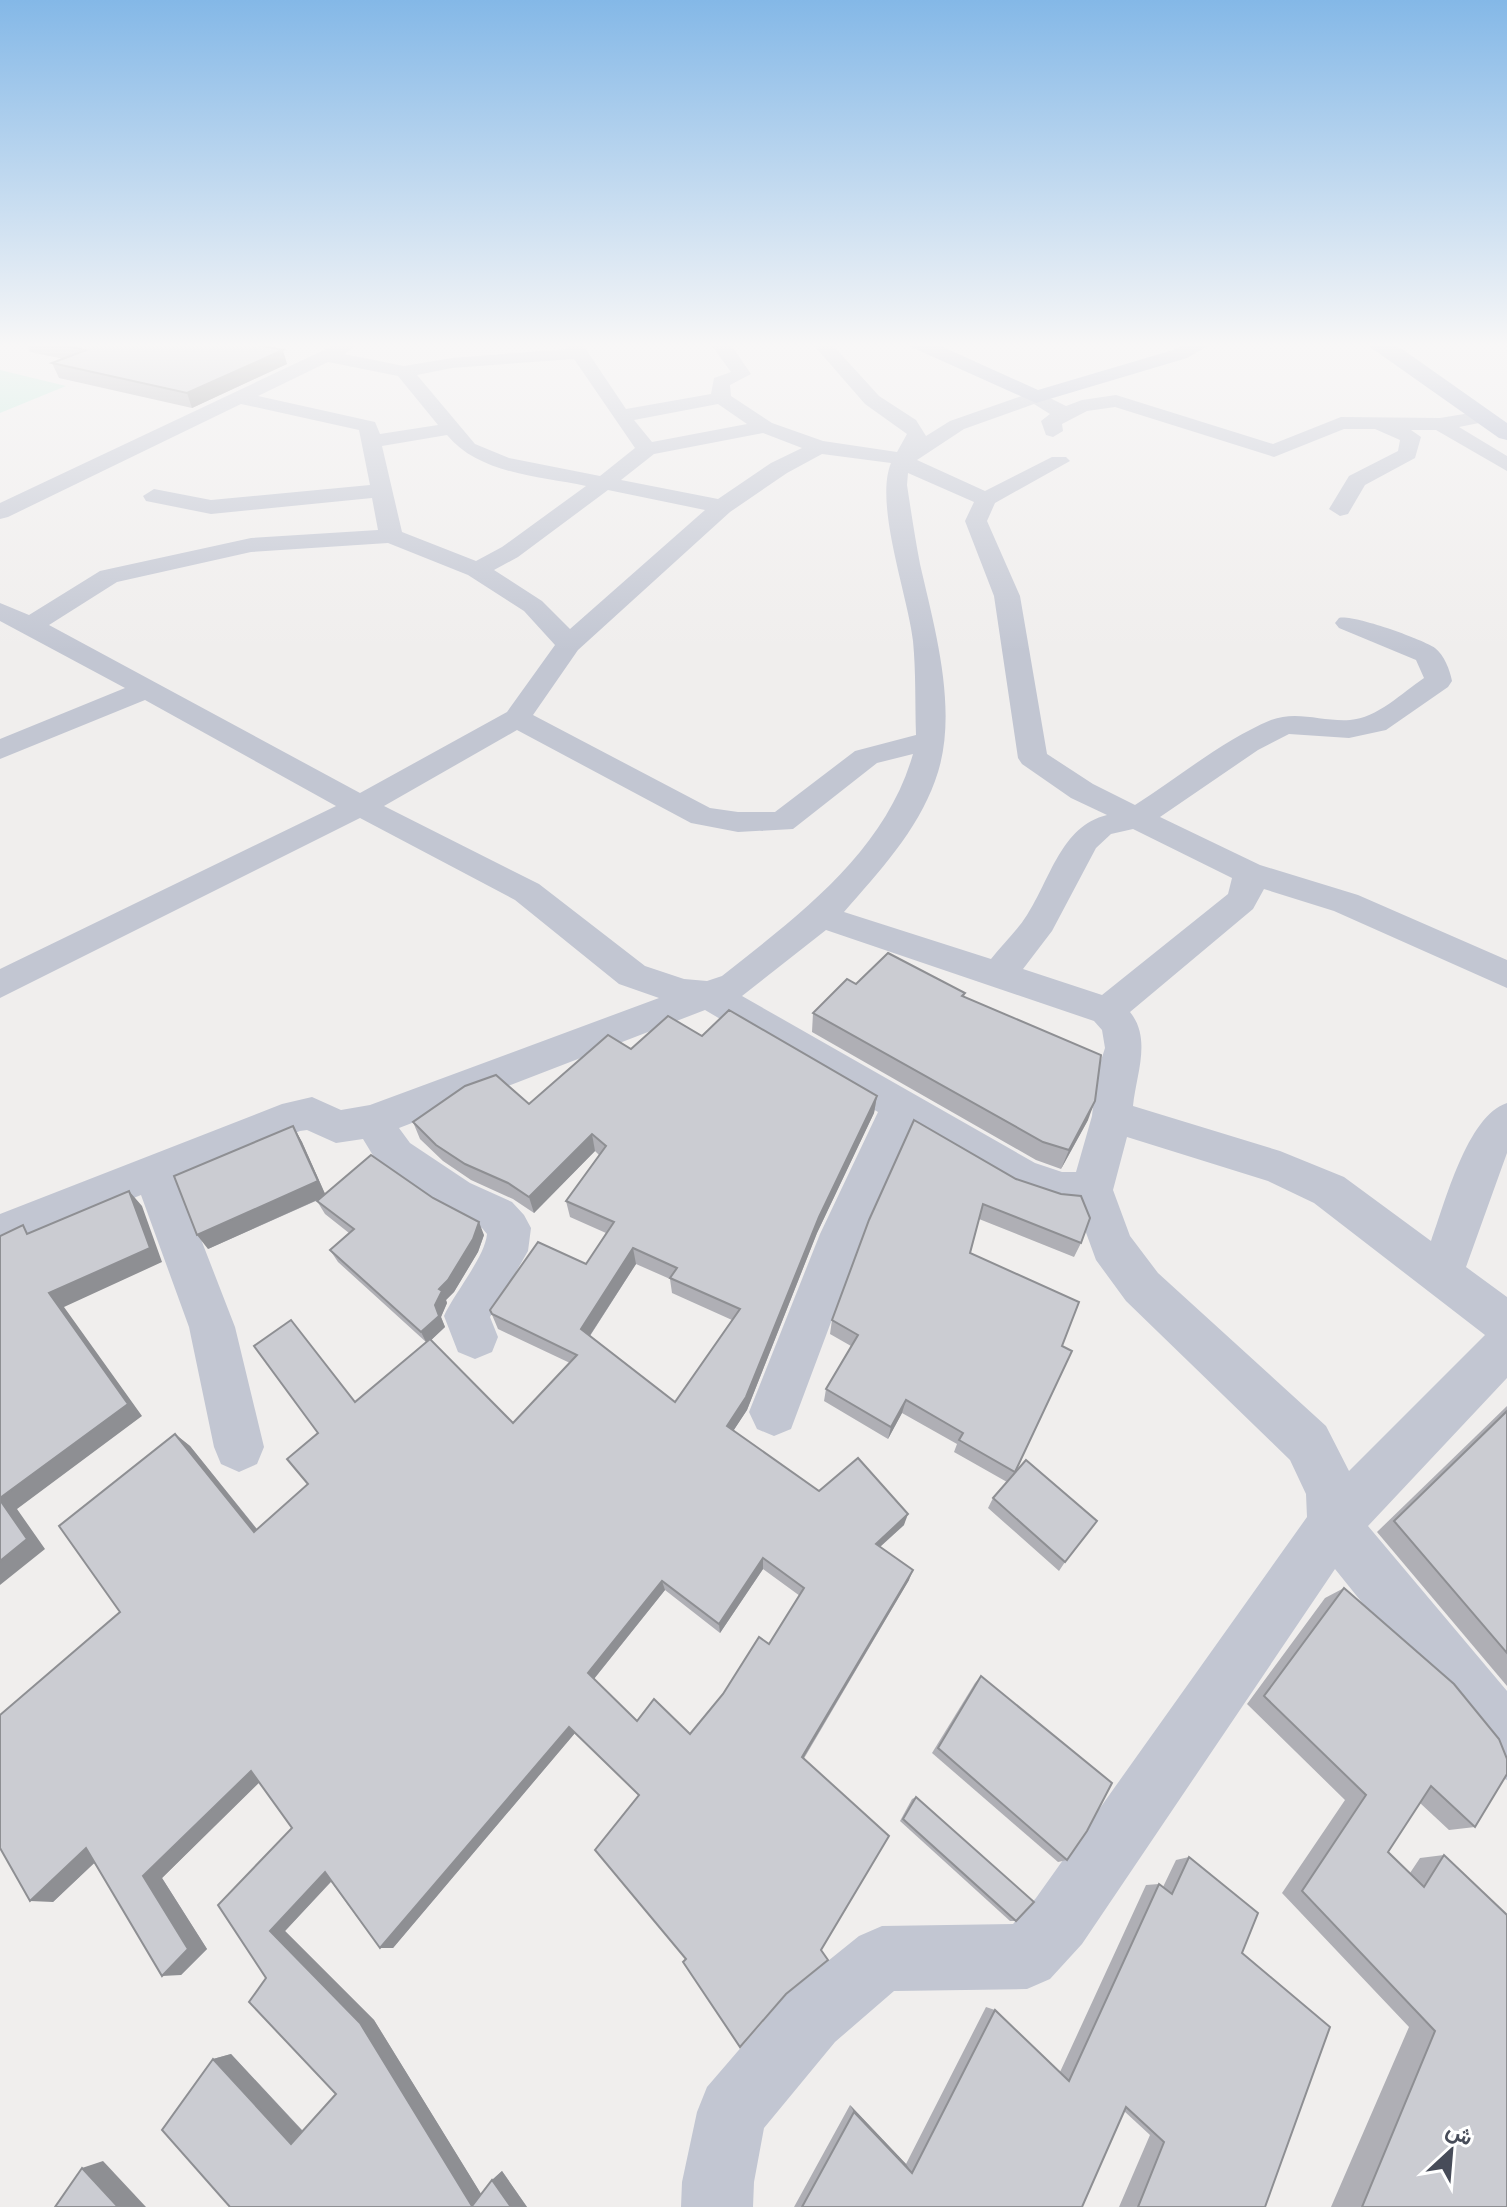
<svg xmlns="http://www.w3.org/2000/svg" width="1507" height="2207" font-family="'Noto Sans',Vazirmatn,sans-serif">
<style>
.green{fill:#beebdb}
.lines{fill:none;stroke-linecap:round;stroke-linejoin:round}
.minor{fill:#c2c6d2;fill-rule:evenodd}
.major{fill:#afb6cb;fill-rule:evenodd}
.wall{fill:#afafb5;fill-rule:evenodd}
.shaded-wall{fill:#8e8f93}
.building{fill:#cbccd2;stroke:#8e8f93;stroke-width:2;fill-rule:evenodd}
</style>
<rect width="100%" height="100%" fill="#f0eeed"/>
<path class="green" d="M0,370L66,386L0,413Z"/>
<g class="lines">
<path class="minor" d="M341,342H356L358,345L344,354L404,366L452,358L567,349L563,342H581L626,409L711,394L714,378L731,372L709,342H729L751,374L730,385L731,396L772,423L823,441L897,452L907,434L865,404L811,342H830L879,396L916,420L926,436L950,421L1036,391L1066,406L1082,400L1116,395L1273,444L1341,417L1440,418L1482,411L1489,413L1492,417L1489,421L1459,427L1507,456V471L1436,430H1411L1421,437L1415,458L1365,485L1348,514L1340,516L1329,509L1349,476L1398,451L1400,440L1375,429H1344L1274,457L1115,407L1087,411L1062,424L1063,431L1053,437L1046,435L1041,421L1050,414L1034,404L964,429L917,460L985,491L1052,457H1066L1070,461L995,503L987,521L1020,596L1047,754L1093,784L1135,805C1179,777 1223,740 1271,720C1297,710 1323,722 1350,720C1377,718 1402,693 1424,678L1416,660L1339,628L1335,623L1339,618C1352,614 1422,639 1435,648C1444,655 1450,670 1452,681L1448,687L1386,730L1349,738L1289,734L1258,750L1160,817L1260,865L1358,895L1507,960V988L1334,911L1264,889L1253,909L1130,1012C1152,1039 1136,1075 1133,1106L1280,1151L1344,1177L1431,1241C1445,1203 1467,1116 1507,1103V1153L1466,1267L1507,1297V1378L1368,1526L1507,1691V1780L1486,1771L1476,1744L1335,1569L1082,1944L1050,1979L1027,1989L894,1991L835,2042L764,2128L754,2182L753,2207H681L682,2182L697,2112L707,2087L787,1994L859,1936L882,1926L1013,1924L1036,1898L1307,1517L1306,1494L1290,1460L1126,1301L1096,1260L1077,1208C1021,1208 957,1159 910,1131L864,1234L791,1429L774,1436L757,1429L749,1412L820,1234L878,1112L705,1010L399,1128L410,1143L470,1183L512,1202L524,1215L531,1228L528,1251L490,1317L498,1337L492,1352L475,1359L458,1352L444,1316C455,1292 485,1257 487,1234L482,1228L440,1209L380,1167L363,1139L336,1143L307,1130L300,1131L178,1180L235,1327L264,1447L257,1464L239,1472L221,1464L214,1447L189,1327L141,1195L0,1252V1214L282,1104L312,1097L341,1110L370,1105L659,998L619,984L515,900L360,818L0,998V969L336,806L145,700L0,759V739L125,688L0,621V603L29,615L100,571L109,569L251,538L378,530L372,498L211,514L146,501L143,496L154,489L211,500L370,485L359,430L241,404L8,517L0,519V503ZM574,359L635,448L600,476L509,458L475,444L417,375L452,368ZM328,362L398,376L438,425L380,434L375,422L258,396ZM718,404L747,424L652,442L634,420ZM763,433L802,448L771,463L718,499L621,480L654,454ZM447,435C479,474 539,476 586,486L502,547L476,561L402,532L382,446ZM822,454L891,463C874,504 908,596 913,641C916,672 915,704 916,735L855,751L775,812H738L710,808L533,715L578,650L730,512L787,473ZM908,473L974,502L965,521L994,596L1018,758L1022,764L1071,798L1107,815C1061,826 1050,880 1027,915C1017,931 1002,945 991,959L844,912C879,872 917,831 935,781C960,715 935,630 920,564C915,538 911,511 907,485ZM608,490L705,510L570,629L542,601L494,570L518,557ZM388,543L468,575L524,611L555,645L507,712L360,793L49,625L117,582L251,552ZM517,730L691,823L738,832L793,829L877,763L913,754C885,852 799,915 722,976L707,981L684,979L645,966L539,884L384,806ZM1133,829L1232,878L1228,894L1102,995L1023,969L1052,931L1096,848L1111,834ZM826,930L1094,1021L1102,1030L1105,1048L1096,1076L1092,1116L1076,1172H1062L1035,1163L742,996ZM1127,1137L1268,1181L1314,1203L1485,1335L1349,1471L1326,1426L1158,1273L1130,1236L1113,1190Z"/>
<g class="major">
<path d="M906,342H932L1038,390L1173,350L1189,342H1215L1187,358L1036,403L909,346Z"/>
<path d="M1363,342H1388L1402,349L1507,423V440L1499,438Z"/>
</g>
</g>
<g class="wall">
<path d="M26,342H242L287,364L192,408L59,378L52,363L64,359L30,352Z"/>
<path d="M856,984L965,993L964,997L1088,1120L1061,1169L1036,1160L812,1032L813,1013Z"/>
<path d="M702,1036L877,1096L874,1113L817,1233L747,1410L733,1431L819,1491L904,1525L880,1547L909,1580L686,1959L639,1796L575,1733L393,1948H380L331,1882L285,1931L374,2020L481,2194L492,2180L502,2171L527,2207H230L213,2059L231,2054L303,2131L336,2094L266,1978L292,1828L259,1782L162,1878L207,1949L181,1975L94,1863L53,1902L120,1612L175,1434L190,1446L257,1529L308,1484L355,1402L426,1342L338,1262L330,1250L349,1233L325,1214L317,1201L318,1200L208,1249L293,1126L302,1142L325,1194L484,1235L478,1252L454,1292L446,1300L447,1303L441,1317L445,1327L431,1340L513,1423L570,1363L498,1329L490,1310L586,1264L606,1233L570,1217L566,1201L599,1155L595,1151L534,1213L513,1199L471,1180L443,1161L420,1139L413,1122L529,1104L631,1049ZM636,1264L670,1279L672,1293L732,1320L675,1402L590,1336ZM763,1569L800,1596L769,1644L690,1734L637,1721L594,1679L665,1590L720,1633Z"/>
<path d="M1016,1179L1081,1243L1074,1257L979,1219L970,1253L1062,1346L1014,1474L1065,1562L1059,1571L988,1508L993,1498L1007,1482L954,1452L957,1444L902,1413L888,1439L824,1401L826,1389L851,1346L830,1334L832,1320Z"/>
<path d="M1507,1406V1686L1377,1532Z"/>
<path d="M1344,1588L1475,1827L1449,1830L1420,1803L1388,1852L1410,1873L1420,1858L1444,1855L1507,2207H1331L1409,2027L1282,1893L1345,1800L1247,1704L1325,1598Z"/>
<path d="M981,1676L1067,1860L1058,1862L932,1753L975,1683Z"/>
<path d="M916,1797L1016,1921H1010L900,1821L912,1799Z"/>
<path d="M1189,1857L1242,1953L1265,2207H1119L1150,2135L1124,2111L1082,2207H794L850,2105L906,2164L986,2007L995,2010L1060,2072L1146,1885L1159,1884L1163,1887L1176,1860Z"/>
</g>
<g class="shaded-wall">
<path d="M283,350L287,364L192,408L187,393Z"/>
<path d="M877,1096L874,1113L817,1233L747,1410L728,1439L727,1426L819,1217Z"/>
<path d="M1095,1101L1088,1120L1061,1169L1069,1150Z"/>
<path d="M293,1126L302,1142L326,1196L208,1249L197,1235Z"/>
<path d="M592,1134L595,1151L534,1213L529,1197Z"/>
<path d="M129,1191L142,1206L162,1262L64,1307L142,1416L17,1509L45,1549L0,1585V1498L49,1293Z"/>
<path d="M479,1222L484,1235L478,1252L454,1292L446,1300L447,1303L441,1317L445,1327L427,1344L421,1332L435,1305L439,1289Z"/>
<path d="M633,1248L636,1264L585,1343L581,1329Z"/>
<path d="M906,1400L902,1413L888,1439L891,1427Z"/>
<path d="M175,1434L190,1446L267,1542L254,1532Z"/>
<path d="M908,1514L904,1525L872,1554L876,1544Z"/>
<path d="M763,1558V1569L720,1633L719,1624Z"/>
<path d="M913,1570L909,1580L801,1762L802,1757Z"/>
<path d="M662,1581L665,1590L593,1680L588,1673Z"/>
<path d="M569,1727L575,1733L393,1948H380Z"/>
<path d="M251,1771L266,1776L162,1878L207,1949L181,1975L162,1976L143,1876Z"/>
<path d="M86,1848L107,1851L53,1902L30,1901Z"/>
<path d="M325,1872L338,1874L285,1931L374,2020L483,2197L472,2206L270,1931Z"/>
<path d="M231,2054L308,2137L291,2144L213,2059Z"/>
<path d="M850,2105L906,2164L912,2173L854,2112Z"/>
<path d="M103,2161L146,2207H118L82,2168Z"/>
<path d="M502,2171L527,2207H511L492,2180Z"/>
</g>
<g class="building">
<path d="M45,342H242L283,350L187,393L52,363L86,350Z"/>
<path d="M888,953L965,993L962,996L1101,1055L1095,1101L1069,1150L1043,1142L813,1013L847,979L856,984Z"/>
<path d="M729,1010L877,1096L819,1217L746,1397L727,1426L819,1491L858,1458L908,1514L876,1544L913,1570L802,1757L889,1836L821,1950L828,1960L786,1994L740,2047L683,1962L686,1959L595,1850L639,1795L569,1727L380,1948L325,1872L270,1931L360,2023L472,2206L492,2180L511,2207H230L162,2130L213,2059L291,2144L336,2094L249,2002L266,1978L218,1905L292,1828L251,1771L143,1876L188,1949L162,1976L86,1848L30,1901L0,1848V1715L120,1612L59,1526L175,1434L254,1532L308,1484L287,1459L318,1433L254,1346L291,1320L355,1402L430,1339L513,1423L577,1355L492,1314L490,1310L538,1242L586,1264L614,1222L566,1201L606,1146L592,1134L529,1197L508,1183L465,1164L436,1145L413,1122L465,1086L496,1075L529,1104L608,1035L631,1049L668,1016L702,1036ZM633,1248L677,1268L670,1278L740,1309L675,1402L581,1329ZM763,1558L804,1588L769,1644L759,1637L723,1694L690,1734L654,1699L637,1721L588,1673L662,1581L719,1624Z"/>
<path d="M914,1120L1016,1179L1061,1194L1081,1196L1090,1218L1081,1243L983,1204L970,1253L1079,1302L1062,1346L1072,1351L1015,1472L959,1440L963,1433L906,1400L891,1427L826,1389L858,1335L832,1320L869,1220Z"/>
<path d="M293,1126L318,1181L197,1235L174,1176Z"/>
<path d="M371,1155L433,1198L479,1222L473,1239L448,1280L439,1289L442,1291L435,1305L439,1316L421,1332L330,1250L354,1229L317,1201Z"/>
<path d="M129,1191L150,1248L49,1293L128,1404L0,1498V1236L23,1225L27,1234Z"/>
<path d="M1507,1411V1653L1394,1521Z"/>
<path d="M1026,1460L1097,1521L1065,1562L993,1498Z"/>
<path d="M0,1500L27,1539L0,1561Z"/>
<path d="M1344,1588L1454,1684L1499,1739L1507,1759V1774L1475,1827L1431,1786L1388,1852L1424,1887L1444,1855L1507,1915V2207H1362L1435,2031L1302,1891L1366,1795L1264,1696Z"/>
<path d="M981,1676L1112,1783L1087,1831L1067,1860L938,1748Z"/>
<path d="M916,1797L1034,1902L1016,1921L903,1819Z"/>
<path d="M1189,1857L1258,1913L1242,1953L1330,2027L1265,2207H1138L1164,2142L1126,2107L1082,2207H802L854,2112L912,2173L995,2010L1069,2081L1159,1884L1172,1894Z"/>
<path d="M82,2168L118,2207H55Z"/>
</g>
<linearGradient id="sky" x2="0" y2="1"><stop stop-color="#84b8e7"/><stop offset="0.53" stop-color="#f8f7f7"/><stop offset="1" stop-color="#f8f7f7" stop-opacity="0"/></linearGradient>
<rect width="1507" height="651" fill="url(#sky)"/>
<g transform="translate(1451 2151) rotate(26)" stroke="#ffffff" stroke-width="6" paint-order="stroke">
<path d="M0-6L14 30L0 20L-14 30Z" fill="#474c59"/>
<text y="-12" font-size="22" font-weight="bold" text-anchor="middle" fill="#474c59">ش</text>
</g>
</svg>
